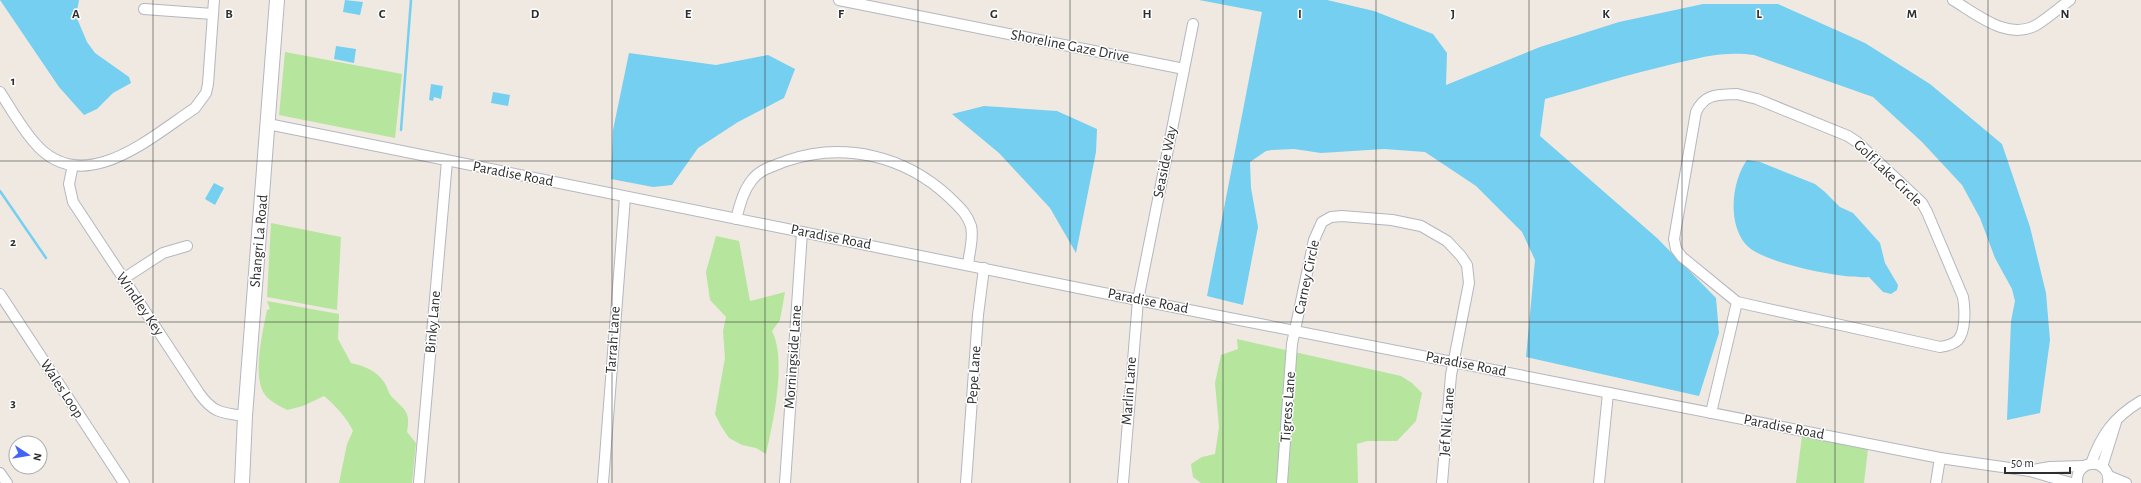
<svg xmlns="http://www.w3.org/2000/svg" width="2141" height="483" font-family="'Alegreya Sans',sans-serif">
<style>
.green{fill:#b6e59e}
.water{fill:#75cff0}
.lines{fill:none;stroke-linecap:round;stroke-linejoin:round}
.stream{stroke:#75cff0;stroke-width:2.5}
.street-casing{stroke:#b4b7c1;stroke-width:12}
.secondary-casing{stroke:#b4b7c1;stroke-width:16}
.street{stroke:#fff;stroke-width:10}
.secondary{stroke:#fff;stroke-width:14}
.grid{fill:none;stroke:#2e2e2e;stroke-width:1;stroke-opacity:0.55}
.labels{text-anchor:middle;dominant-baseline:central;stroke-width:3;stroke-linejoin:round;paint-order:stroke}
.street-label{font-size:15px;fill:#2e2e2e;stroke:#fff}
.grid-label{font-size:13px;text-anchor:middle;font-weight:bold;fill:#2e2e2e;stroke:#fff;stroke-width:3;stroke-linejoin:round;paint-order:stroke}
</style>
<rect width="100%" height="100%" fill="#efe9e1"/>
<g class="green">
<path d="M285,52L402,74L395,138L279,115Z"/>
<path d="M271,223L341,237L337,310L267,297Z"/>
<path d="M716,236L739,241L750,301L785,292L780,320L772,331C787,360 773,423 766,454L756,448L742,445L729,438L721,426L715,414L725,358L723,331L726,317L710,300L706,272Z"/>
<path d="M267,301L339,314L338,339L351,363C364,366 376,370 384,382C387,386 388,392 391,396C404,410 411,410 407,432L416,443L412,483H339L347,444L353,431C348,419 334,404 324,396L303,406L287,410C280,406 271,402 266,396C251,379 263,331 267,310L270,309Z"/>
<path d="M1237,339L1401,376L1412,383L1422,393L1416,421L1397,441H1367L1357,444L1358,483H1201L1193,477L1191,464L1202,457L1215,454L1219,427L1215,383L1221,355L1238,349Z"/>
<path d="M1802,436L1868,449L1864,483H1796Z"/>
</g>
<g class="water">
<path d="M0,0H79L76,16L87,42L95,53L129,77L131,83L113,93L97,109L84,115L59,87Z"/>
<path d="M345,0L363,2L360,15L343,12Z"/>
<path d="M1199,0H1327L1374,11L1433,34L1447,53L1446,85L1540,47L1619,22L1703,4H1778L1865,43L1930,84L2002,144L2030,227L2046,293L2050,340L2040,413L2007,420L2011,321L2015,301L2012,289L1995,258L1980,218L1962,185L1922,142L1873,97L1754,55C1725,51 1702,57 1673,64C1630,74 1588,87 1545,99L1540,136L1657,238L1716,298L1719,333L1699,396L1526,357L1535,260L1522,232L1476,186L1425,152L1384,149L1321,153L1294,149L1272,150L1266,151L1250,162L1251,188L1258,227L1243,305L1207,296L1262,12Z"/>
<path d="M336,46L356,49L354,63L334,59Z"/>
<path d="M629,53L716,65L768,55L795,69L784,98L738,122L698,148L672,185L653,187L611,179L613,130Z"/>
<path d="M431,84L443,86L441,99L434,97L433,101L429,100Z"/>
<path d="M493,92L510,95L508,106L491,103Z"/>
<path d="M984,106L1057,111L1097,129L1096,152L1076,253L1050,208L999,153L952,114Z"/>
<path d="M1747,160L1760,162L1815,184L1825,192L1840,207L1853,213L1880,243L1885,263L1898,285L1897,290L1891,294L1883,292L1869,277C1843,279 1777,265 1754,251C1726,234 1730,183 1747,160Z"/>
<path d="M214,183L224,188L215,205L205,199Z"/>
</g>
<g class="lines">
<g class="stream">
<path d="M401,130L411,0"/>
<path d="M0,191L46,258"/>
</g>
<defs>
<g id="street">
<path d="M839,0L1184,69"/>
<path d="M1953,0C1978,15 2009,42 2038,24C2049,17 2059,8 2070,0"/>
<path d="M144,9L213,14"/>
<path d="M0,92C11,109 21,127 34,142C82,200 151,137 195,108L206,93L208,84L214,0"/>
<path d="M1737,94L1757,99L1848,136L1857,142L1922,203L1927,212L1963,297C1965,308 1966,331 1958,340C1953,345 1946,346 1940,347L1737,302L1682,257L1676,249L1674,239L1696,112C1705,93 1718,95 1737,94Z"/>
<path d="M268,124L1138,300L1940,458L2030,471L2071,483"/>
<path d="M73,165L69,184L73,202L199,393C213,413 222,413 245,416"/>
<path d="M736,219C740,205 743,191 752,180C760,169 774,166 786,161C844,141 905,156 949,197C958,206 967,213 971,226C974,238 969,253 968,265"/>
<path d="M123,279L163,253L187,246"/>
<path d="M0,294L124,483"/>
<path d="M1711,413L1737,302"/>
<path d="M2091,464C2101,435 2114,417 2141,401"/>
<path d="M2102,467L2116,422"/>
<path d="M2033,470L2050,467L2084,466"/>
<path d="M0,473L7,483"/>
<path d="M2109,476L2126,483"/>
<path d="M419,483L447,161"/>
<path d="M603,483L625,197"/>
<path d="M785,483L802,232"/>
<path d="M966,483L978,315L984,268"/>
<path d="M1123,483L1138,300L1193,24"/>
<path d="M1282,483L1292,344L1314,240L1322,222L1331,217L1342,216L1392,220L1421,226L1447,241L1461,256L1467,265L1469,283L1451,375L1442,483"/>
<path d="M1599,483L1608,393"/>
<path d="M1936,483L1940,458"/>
<path d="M2077,483C2075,457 2112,458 2108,483"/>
</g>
<path id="secondary" d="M242,483L245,416L277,0"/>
</defs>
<use href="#street" class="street-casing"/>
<use href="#secondary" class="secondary-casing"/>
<use href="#street" class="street"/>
<use href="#secondary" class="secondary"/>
</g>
<path class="grid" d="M153,0V483M306,0V483M459,0V483M612,0V483M765,0V483M918,0V483M1070,0V483M1223,0V483M1376,0V483M1529,0V483M1682,0V483M1835,0V483M1988,0V483M0,161H2141M0,322H2141"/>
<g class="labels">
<g class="street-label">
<text transform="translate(1070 46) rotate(11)">Shoreline Gaze Drive</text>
<text transform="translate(1165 162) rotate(-79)">Seaside Way</text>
<text transform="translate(1888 173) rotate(44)">Golf Lake Circle</text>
<text transform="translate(513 174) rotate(11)">Paradise Road</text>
<text transform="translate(831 237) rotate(11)">Paradise Road</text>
<text transform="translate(259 241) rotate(-85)">Shangri La Road</text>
<text transform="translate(1307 277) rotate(-78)">Carney Circle</text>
<text transform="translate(1148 301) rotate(11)">Paradise Road</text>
<text transform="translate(140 304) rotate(56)">Windley Key</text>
<text transform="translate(433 322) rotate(-85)">Binky Lane</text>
<text transform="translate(613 340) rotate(-86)">Tarrah Lane</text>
<text transform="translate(793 357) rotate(-86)">Morningside Lane</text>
<text transform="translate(1466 364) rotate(11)">Paradise Road</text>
<text transform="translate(974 375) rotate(-86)">Pepe Lane</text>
<text transform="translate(62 389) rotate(57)">Wales Loop</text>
<text transform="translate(1129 391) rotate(-86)">Marlin Lane</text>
<text transform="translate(1288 407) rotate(-86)">Tigress Lane</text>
<text transform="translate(1447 422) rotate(-86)">Jef Nik Lane</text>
<text transform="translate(1784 427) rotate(11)">Paradise Road</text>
</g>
</g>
<g class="grid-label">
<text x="76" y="18">A</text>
<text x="229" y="18">B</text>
<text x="382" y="18">C</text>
<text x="535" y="18">D</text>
<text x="688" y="18">E</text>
<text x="841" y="18">F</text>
<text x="994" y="18">G</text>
<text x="1147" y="18">H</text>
<text x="1300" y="18">I</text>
<text x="1453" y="18">J</text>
<text x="1606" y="18">K</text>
<text x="1759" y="18">L</text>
<text x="1912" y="18">M</text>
<text x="2065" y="18">N</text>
<text x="13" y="85">1</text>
<text x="13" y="246">2</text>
<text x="13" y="407">3</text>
</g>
<g transform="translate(28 455) rotate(102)"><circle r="19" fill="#ffffff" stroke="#ababab"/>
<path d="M0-3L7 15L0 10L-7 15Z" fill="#4264fb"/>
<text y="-6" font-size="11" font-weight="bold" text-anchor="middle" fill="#2e2e2e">N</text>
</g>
<path d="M2005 467v6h65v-6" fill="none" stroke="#2e2e2e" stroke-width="2"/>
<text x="2011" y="467" font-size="12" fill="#2e2e2e" stroke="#ffffff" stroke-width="3" paint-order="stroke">50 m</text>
</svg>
